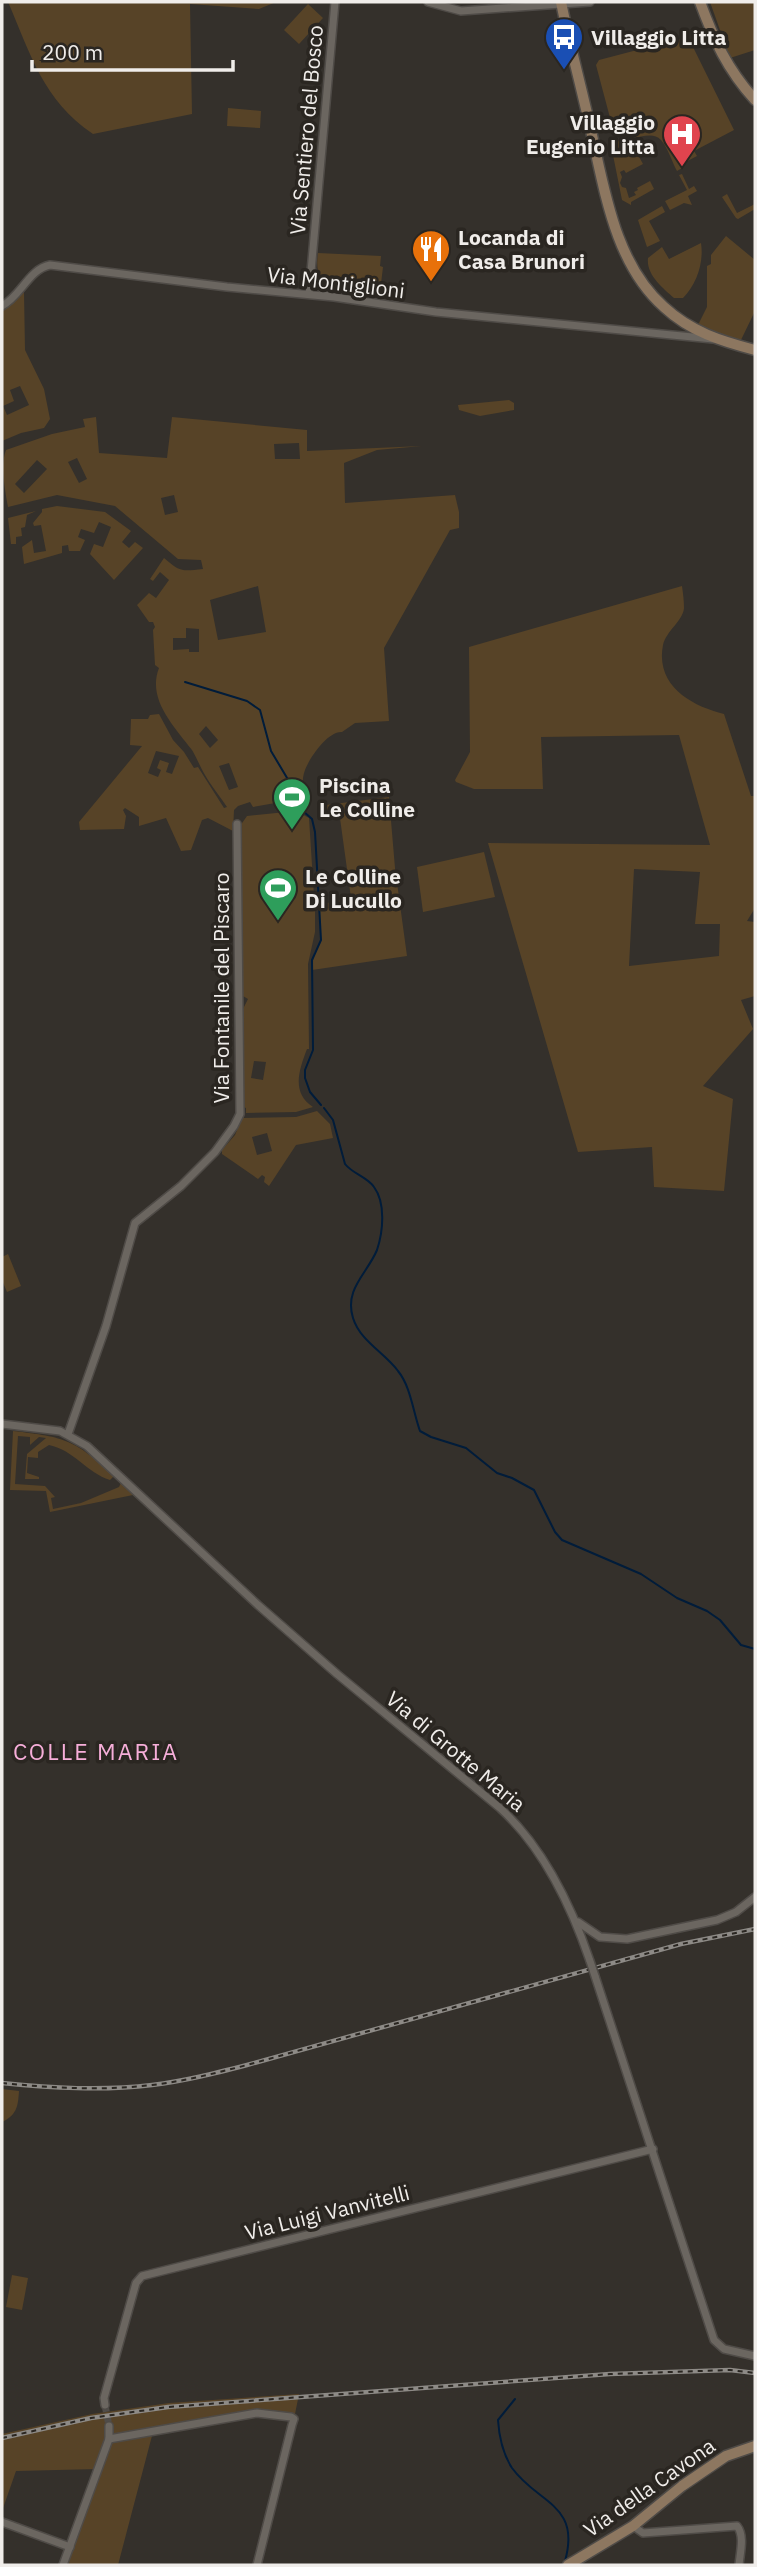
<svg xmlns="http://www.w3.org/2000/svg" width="757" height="2567" font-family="'IBM Plex Sans',sans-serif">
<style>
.green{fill:#574327;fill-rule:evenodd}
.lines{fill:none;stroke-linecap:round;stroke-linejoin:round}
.stream{stroke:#011c3a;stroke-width:2}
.street-tunnel{stroke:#504c48;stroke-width:7;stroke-dasharray:7 3.5;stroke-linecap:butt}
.street-casing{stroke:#4f4b47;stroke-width:10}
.secondary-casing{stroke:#4f4b47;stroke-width:13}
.street{stroke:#6b6660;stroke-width:7}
.secondary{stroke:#8d7760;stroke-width:10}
.rail-casing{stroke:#8d8a86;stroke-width:4.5}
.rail{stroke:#2a2621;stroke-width:2;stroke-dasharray:5;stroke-linecap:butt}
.street-bridge-casing{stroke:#4f4b47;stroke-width:10;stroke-linecap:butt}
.street-bridge{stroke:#6b6660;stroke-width:7}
.labels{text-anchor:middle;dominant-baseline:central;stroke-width:7;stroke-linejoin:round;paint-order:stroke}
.poi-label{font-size:21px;font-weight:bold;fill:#f0edea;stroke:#2a2621;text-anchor:start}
.street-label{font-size:21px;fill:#f0edea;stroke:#2a2621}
.neighbourhood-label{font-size:23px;letter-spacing:2px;fill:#f6aed9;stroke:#2a2621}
</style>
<rect width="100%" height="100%" fill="#34302b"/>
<g class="green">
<path d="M8,2H276L259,9L190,4L192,114L93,134C43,100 31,55 8,2Z"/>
<path d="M710,2H755V50L730,58Z"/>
<path d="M308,4L323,18L299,44L284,30Z"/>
<path d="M679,39L693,47L734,130L694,151L697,156L680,165L682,168L677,171C672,162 668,148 661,140C649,127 630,148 613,129L596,65L599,60Z"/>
<path d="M228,108L261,111L260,128L227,126Z"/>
<path d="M613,137C630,150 639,138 652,145L637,153L643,164L626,173L624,170L620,172L622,177L620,183L622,187L626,188L629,198L636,195L634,192L638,190L637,188L650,181L654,189L631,202V205L622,200L610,140Z"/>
<path d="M682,174L689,189L694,186L697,191L688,196L692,205L684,203L670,210L665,201L687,190L679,175Z"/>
<path d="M727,194L737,213L755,204V209L738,219L736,218L722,197Z"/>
<path d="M662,206L665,212L649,221L660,241L647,247L638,220Z"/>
<path d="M726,236L755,260V311L740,342L697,327L707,307V266L711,264V255Z"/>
<path d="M701,243C704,262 697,284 683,298H674C663,288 646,275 648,258L662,247L669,259Z"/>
<path d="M318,253L381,256L380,266L383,267L380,292L371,291L370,296C340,293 312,291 318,253Z"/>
<path d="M24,292L25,350L44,389L50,419L44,428L21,433L2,441V310L11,305ZM20,386L29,405L7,415L3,406L14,401L10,390Z"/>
<path d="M509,400L514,403V410L480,416L459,410L458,405Z"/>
<path d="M96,417L99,453L167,458L172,417L307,430V451L422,446L377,450L344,463L345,503L455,495L459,512V528L450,530L384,648L389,721L355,723L342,732C328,731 310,757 305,770C301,780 303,793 304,803L282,805L281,802L253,807L250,802L238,806L234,810L233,831L208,818L202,820L191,850L181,851L166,818L139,826V817L125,808L123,810L126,816L124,829L80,830L79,822L142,746L130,745L131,719H148L150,715L159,714L173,740L184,752L194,768L198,767L224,808L227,807C220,796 211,786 205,775C200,767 197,758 192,750C173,725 147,699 159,668L155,665L153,630L155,627L153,622H149L137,605L149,593L156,598L169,580L160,572L153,581L150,579L164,558C181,573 183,571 203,569L201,560L178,559L115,506L57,495L8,507C5,490 0,465 6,450L52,434L85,427L83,419ZM299,443L300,459H275L274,444ZM77,458L87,479L79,483L68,462ZM37,460L47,469L24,493L15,484ZM174,495L178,512L165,515L161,498ZM258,586L266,632L218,640L210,600ZM186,628L199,629V652H189V649L173,650V638H186ZM206,726L218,740L210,748L199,734ZM156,751L179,756L172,774L166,772L169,763L160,760L157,768L161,770L158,777L148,773ZM229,763L238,787L229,790L219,766Z"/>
<path d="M57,506L105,512L131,531L122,542L129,548L135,542L143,548L114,580L90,554L94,544L103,547L111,527L99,522L94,533L81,529L78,537L85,540L80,551H69L68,545L62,546V553L24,564L22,547L32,540L34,553L46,551L41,525L34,526L33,523L42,512V509Z"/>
<path d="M36,511L27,515L25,527L21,528L22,536L16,537V544H11L8,518Z"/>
<path d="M682,586C683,593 684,601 684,608C683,621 666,631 663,645C655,686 692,706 724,714L751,796H755V908L747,921L755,922V996L741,1000L753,1029L703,1086L733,1099L724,1191L654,1187L652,1147L578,1152L488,843L710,845L679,735L541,737L543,789H474L456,782L455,780L470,752L469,647ZM634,869L700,872L695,924H720L719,956L629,966Z"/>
<path d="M389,797L395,868L407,956L312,970L314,953L321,940L319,901L326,900L327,903L351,898L339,811L335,807L323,811L318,806Z"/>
<path d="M296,811L309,818L315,912V932L308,964L309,1049H307C299,1070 291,1093 313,1107L296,1112L246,1113V1108L243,1107L242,1011L248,999L243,996L240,826L247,816ZM254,1061L266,1062L263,1080L251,1078Z"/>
<path d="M484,852L495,897L423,912L417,867Z"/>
<path d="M317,1111L330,1124L333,1138L296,1145L269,1186L264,1182L265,1177L262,1175L258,1179L222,1154V1150L235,1135L242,1118L296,1117ZM267,1133L272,1151L257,1155L252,1137Z"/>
<path d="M8,1254L21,1286L7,1292L2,1280V1257Z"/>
<path d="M13,1431C66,1437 75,1440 114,1476L110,1480C87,1473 74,1450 49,1445L38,1452V1458L28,1457L27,1473L39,1477V1479H25L27,1454L46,1438L39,1437L30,1445V1437L18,1436L15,1484L45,1486L55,1497L51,1498L53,1509L81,1503L119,1487L121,1483L133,1495L50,1512L46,1491L10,1490Z"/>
<path d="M2,2089L19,2091C18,2106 17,2115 2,2122Z"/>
<path d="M12,2275L28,2278L22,2310L6,2307Z"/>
<path d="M299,2394L294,2419L257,2413L153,2432L118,2565H63L98,2469L16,2471L2,2511V2434L92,2414L169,2403Z"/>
</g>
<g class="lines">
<g class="stream">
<path d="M185,682L247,701L260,710L271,751L299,798V805"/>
<path d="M303,811L312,819L315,832L321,940L312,960L313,1050L305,1070V1078L310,1092L321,1105"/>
<path d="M324,1108L333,1120L345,1164C353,1174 367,1177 374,1187C386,1203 383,1232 377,1250C367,1274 344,1289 353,1318C360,1341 385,1353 398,1371C411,1387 413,1412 420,1431L431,1437L466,1448L497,1473L512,1478L534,1490L555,1532L562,1540L641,1574L677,1598L707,1611L720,1620L741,1645L755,1649"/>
<path d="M515,2399L498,2420C499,2436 503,2454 512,2468C538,2504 581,2504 565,2561"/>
</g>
<path class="street-tunnel" d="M105,2405L109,2426"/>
<defs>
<g id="street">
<path d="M428,2L461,11L590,2"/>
<path d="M314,273C315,281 320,290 328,294"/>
<path d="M309,294L335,2"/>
<path d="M2,306C21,296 29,269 50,265L227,287L334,297L436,312L713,339"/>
<path d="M2,1424L60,1431L87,1446L258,1605L337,1674L500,1808C544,1848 571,1905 590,1961"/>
<path d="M68,1434L106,1326L135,1223L181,1186L215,1152L234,1126L240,1114L237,824"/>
<path d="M578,1922L600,1937L627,1939L717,1920L736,1912L755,1897"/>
<path d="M595,1976L714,2340L724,2349L755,2356"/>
<path d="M105,2405L104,2398L136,2283L142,2276L653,2149"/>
<path d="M109,2439L257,2413L291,2417L294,2419L292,2425L257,2565"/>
<path d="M2,2522L70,2547"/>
<path d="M633,2526L643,2533L737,2526C745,2536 740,2553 739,2565"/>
<path d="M63,2565L109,2439V2426"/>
</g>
<g id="secondary">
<path d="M561,2C569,42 580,82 589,122C604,185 613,262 664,307C691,332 721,341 755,350"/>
<path d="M700,2C714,40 727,69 755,100"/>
<path d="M568,2565L633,2526L682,2486L726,2456L755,2446"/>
</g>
</defs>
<use href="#street" class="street-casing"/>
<use href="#secondary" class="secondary-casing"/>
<use href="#street" class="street"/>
<use href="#secondary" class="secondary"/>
<defs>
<g id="rail">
<path d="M2,2083C52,2088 102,2091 152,2085C185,2081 216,2073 247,2065L681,1944L755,1929"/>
<path d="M2,2438L91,2418L168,2407L610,2374L730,2370L755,2373"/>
</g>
</defs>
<use href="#rail" class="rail-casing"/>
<use href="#rail" class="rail"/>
<defs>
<path id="street-bridge" d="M590,1961L595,1976"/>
</defs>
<use href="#street-bridge" class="street-bridge-casing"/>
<use href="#street-bridge" class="street-bridge"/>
</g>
<defs>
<symbol id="bus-pin" viewBox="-11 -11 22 30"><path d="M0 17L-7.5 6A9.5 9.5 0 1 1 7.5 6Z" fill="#1a4fb4" stroke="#2a2621"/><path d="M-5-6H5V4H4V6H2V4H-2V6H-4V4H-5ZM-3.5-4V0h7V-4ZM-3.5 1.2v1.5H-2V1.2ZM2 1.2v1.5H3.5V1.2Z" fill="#fff"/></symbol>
<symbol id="hospital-pin" viewBox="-11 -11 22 30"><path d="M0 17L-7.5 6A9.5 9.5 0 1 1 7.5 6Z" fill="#e0444e" stroke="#2a2621"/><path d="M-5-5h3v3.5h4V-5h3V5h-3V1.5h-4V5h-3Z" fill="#fff"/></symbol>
<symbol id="restaurant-pin" viewBox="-11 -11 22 30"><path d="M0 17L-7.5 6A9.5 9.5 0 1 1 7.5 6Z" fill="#e8710a" stroke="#2a2621"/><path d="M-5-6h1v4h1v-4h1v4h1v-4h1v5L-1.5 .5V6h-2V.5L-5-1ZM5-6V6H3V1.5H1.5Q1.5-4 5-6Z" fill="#fff"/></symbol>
<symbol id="stadium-pin" viewBox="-11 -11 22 30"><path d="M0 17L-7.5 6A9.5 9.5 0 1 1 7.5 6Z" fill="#2e9e5b" stroke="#2a2621"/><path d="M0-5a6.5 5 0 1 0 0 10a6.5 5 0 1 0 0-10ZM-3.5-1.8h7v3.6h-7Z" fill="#fff"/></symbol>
</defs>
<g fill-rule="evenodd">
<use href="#bus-pin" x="542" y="15" width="44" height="60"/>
<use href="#hospital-pin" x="660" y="112" width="44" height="60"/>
<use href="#restaurant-pin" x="409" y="227" width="44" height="60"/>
<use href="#stadium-pin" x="270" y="775" width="44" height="60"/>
<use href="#stadium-pin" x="256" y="866" width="44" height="60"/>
</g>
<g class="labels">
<g class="poi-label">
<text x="591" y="37">Villaggio Litta</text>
<text x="655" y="122" text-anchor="end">Villaggio<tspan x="655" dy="24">Eugenio Litta</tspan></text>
<text x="458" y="237">Locanda di<tspan x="458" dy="24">Casa Brunori</tspan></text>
<text x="319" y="785">Piscina<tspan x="319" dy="24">Le Colline</tspan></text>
<text x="305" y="876">Le Colline<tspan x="305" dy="24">Di Lucullo</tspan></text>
</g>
<g class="street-label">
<text transform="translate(306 130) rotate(-85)">Via Sentiero del Bosco</text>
<text transform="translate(336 282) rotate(7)">Via Montiglioni</text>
<text transform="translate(221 988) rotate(-90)">Via Fontanile del Piscaro</text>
<text transform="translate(456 1751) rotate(40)">Via di Grotte Maria</text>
<text transform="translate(327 2212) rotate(-14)">Via Luigi Vanvitelli</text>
<text transform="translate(649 2487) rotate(-35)">Via della Cavona</text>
</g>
<g class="neighbourhood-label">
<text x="96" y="1751">COLLE MARIA</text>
</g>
</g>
<rect width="757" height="2567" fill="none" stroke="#f0edea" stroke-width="7"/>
<path d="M32 60v10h201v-10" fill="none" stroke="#f0edea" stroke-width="3.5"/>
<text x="42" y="60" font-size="21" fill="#f0edea" stroke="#2a2621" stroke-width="5" paint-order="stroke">200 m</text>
</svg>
